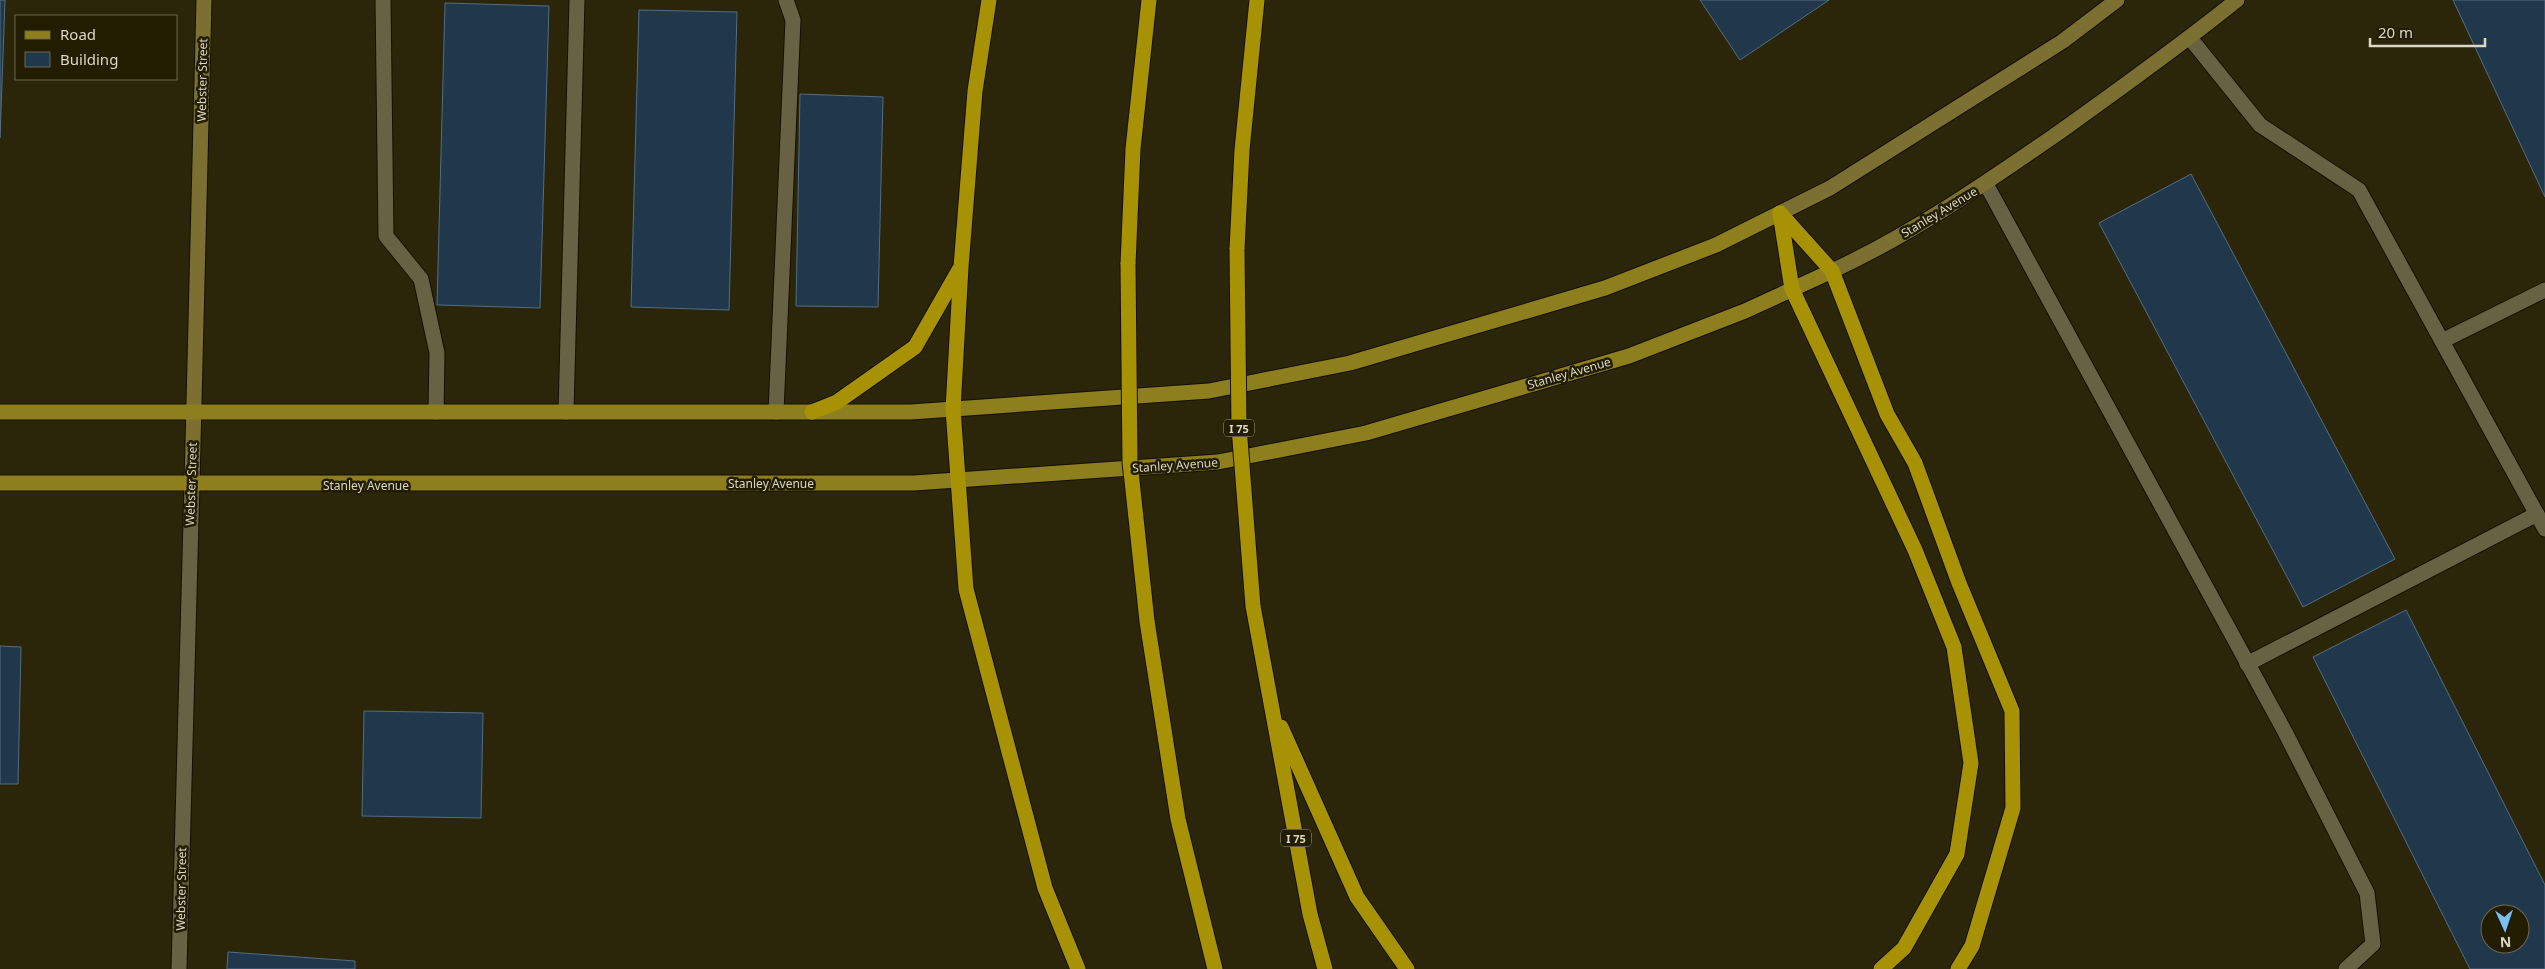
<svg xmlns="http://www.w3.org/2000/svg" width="2545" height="969" font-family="'Noto Sans',sans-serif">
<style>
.building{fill:#21384c;stroke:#546d83;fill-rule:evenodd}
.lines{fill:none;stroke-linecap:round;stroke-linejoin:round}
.lane-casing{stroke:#140f00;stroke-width:17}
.street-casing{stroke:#140f00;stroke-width:17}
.secondary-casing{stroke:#140f00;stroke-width:17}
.primary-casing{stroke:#140f00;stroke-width:17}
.highway-casing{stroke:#140f00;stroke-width:17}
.lane{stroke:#686244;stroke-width:15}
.street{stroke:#686244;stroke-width:15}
.secondary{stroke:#7b7031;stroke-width:15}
.primary{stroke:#8e7f1e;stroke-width:15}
.highway{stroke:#a79205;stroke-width:15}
.highway-bridge-casing{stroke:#140f00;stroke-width:17;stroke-linecap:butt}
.highway-bridge{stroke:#a79205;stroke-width:15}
.labels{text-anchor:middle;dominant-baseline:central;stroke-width:5;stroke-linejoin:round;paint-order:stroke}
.shield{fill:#221c01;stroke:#a4a08c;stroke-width:1}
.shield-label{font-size:11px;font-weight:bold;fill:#dbd8c7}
.street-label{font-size:12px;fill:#dbd8c7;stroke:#221c01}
</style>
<rect width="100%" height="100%" fill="#2b2609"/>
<g class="building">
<path d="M0,0H5L0,138Z"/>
<path d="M1700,0H1829L1740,60Z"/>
<path d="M2453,0H2545V197Z"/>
<path d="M445,3L549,6L540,308L437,305Z"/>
<path d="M639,10L737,12L729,310L631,307Z"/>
<path d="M800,94L883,97L878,307L796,306Z"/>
<path d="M2191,174L2395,559L2303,607L2099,223Z"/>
<path d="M2406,610L2545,885V969H2470L2313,657ZM2490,914H2520V944H2490Z"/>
<path d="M0,646L21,647L18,784H0Z"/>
<path d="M364,711L483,713L481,818L362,816Z"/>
<path d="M228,952L355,961V969H227Z"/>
</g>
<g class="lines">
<defs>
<g id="lane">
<path d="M383,0L386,236L421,279L437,353L436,412"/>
<path d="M2190,38L2260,125L2359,190L2545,529"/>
<path d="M1986,184L2285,732L2367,893L2373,944L2346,969"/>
<path d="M2442,341L2545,290"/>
<path d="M566,412L577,0"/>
<path d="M776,412L793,20L786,0"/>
<path d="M2247,664L2537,514"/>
</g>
<path id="street" d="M179,969L192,483"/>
<g id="secondary">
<path d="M1780,213L1830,188L2063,41L2117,0"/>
<path d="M1832,271C1914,233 1987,182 2061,131C2121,88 2180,46 2237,0"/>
<path d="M192,483L204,0"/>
</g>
<g id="primary">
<path d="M0,412H911L1209,391L1350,363L1605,288L1716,245L1780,213"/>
<path d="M0,483H914L1218,462L1366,433L1629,356L1745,311L1832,271"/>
</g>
<g id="highway">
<path d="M989,0L975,91L961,267L953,409L966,589L1045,888L1078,969"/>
<path d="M1780,213L1832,271L1887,414L1915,463L1959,583L2012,711L2013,808L1972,946L1958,969"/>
<path d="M1780,213L1792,289L1915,550L1954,647L1971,763L1957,854L1904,948L1881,969"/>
<path d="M1237,249L1242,150L1257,0"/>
<path d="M1128,264L1133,149L1149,0"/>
<path d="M812,412L837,402L915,347L959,270"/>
<path d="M1253,606L1310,914L1325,969"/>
<path d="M1147,621L1178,819L1215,969"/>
<path d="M1281,727L1357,897L1407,969"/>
</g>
</defs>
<use href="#lane" class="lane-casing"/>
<use href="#street" class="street-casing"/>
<use href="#secondary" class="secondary-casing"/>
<use href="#primary" class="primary-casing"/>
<use href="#highway" class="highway-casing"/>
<use href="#lane" class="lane"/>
<use href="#street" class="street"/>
<use href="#secondary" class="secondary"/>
<use href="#primary" class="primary"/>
<use href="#highway" class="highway"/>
<defs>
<g id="highway-bridge">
<path d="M1237,249L1239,427L1253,606"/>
<path d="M1128,264L1130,462L1147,621"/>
</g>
</defs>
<use href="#highway-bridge" class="highway-bridge-casing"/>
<use href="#highway-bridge" class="highway-bridge"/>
</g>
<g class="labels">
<g class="shield">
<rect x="1224" y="419.5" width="30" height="17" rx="4"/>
<rect x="1281" y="829.5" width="30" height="17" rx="4"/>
</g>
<g class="shield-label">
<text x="1239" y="428">I 75</text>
<text x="1296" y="838">I 75</text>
</g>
<g class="street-label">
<text transform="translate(202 80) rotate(-89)">Webster Street</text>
<text transform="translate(1939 212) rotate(-31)">Stanley Avenue</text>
<text transform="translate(1569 373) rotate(-16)">Stanley Avenue</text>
<text transform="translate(1175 465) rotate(-4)">Stanley Avenue</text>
<text x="771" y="483">Stanley Avenue</text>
<text transform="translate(191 484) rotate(-88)">Webster Street</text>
<text x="366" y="485">Stanley Avenue</text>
<text transform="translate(181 889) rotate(-89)">Webster Street</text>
</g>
</g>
<rect x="15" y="15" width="162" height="65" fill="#221c01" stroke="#6c6750"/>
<rect x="25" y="31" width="25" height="8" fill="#8e7f1e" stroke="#6c6750"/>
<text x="60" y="40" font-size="15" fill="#dbd8c7">Road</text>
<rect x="25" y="52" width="25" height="15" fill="#21384c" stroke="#6c6750"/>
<text x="60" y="65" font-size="15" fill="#dbd8c7">Building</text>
<g transform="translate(2505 929) rotate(177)"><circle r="24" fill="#221c01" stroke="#6c6750"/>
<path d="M0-4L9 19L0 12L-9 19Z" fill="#79bff8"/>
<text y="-8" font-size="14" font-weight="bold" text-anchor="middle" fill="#dbd8c7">N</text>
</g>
<path d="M2370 38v8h115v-8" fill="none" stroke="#dbd8c7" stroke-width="2.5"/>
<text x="2378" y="38" font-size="15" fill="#dbd8c7" stroke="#221c01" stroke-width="4" paint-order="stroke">20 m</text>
</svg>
